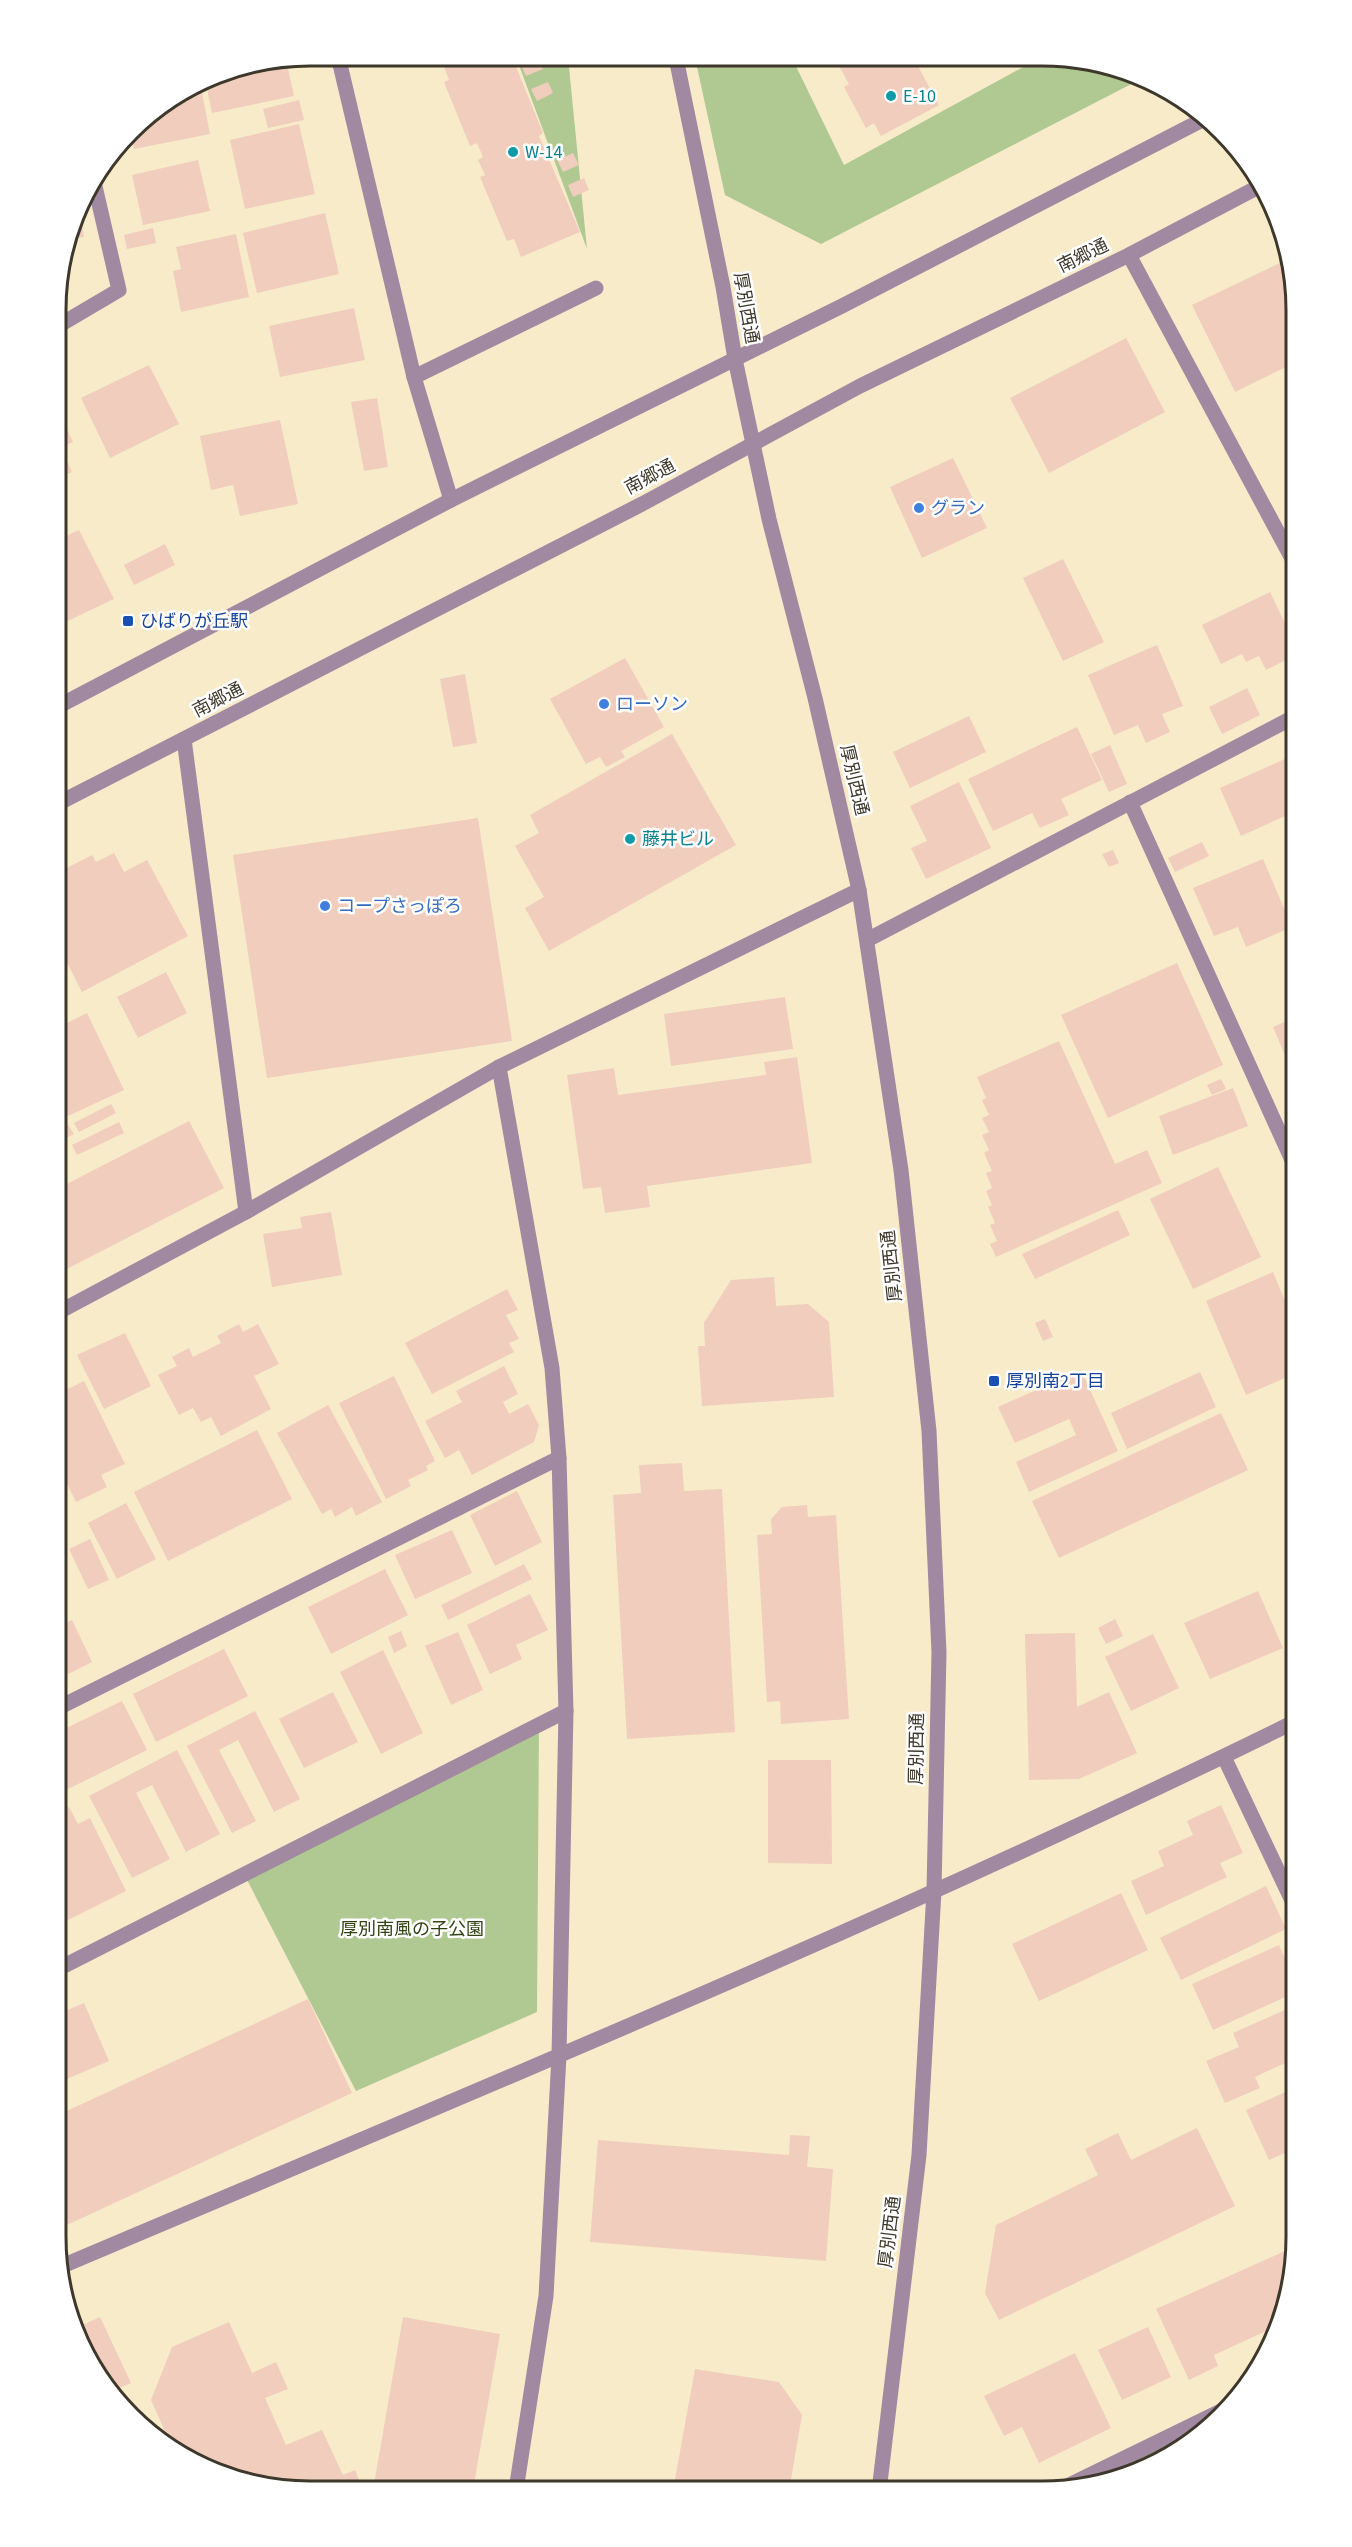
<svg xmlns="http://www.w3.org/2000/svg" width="1352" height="2547" font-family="'Source Sans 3','Noto Sans JP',sans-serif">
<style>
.green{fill:#b0c992}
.forest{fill:#94b16e}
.building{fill:#f0cdbd}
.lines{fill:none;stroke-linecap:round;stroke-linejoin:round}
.minor{stroke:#a189a1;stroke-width:15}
.culture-dot{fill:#0f9aa8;stroke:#fff;stroke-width:2}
.shop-dot{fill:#3f7fe0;stroke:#fff;stroke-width:2}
.transit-dot{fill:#1a4fb4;stroke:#fff;stroke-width:2}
.labels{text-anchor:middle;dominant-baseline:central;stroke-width:5;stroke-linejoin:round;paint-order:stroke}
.culture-label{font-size:18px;fill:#0d838f;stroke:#fff;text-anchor:start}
.street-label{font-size:18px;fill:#3d382b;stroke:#fff}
.shop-label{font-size:18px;fill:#366cbe;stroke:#fff;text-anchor:start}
.transit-label{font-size:18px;fill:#164399;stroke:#fff;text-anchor:start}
.park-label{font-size:18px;fill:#324413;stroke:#fff}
.rim{fill:none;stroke:#3d382b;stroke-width:3}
</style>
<rect width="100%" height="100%" fill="#f8ebca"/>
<g class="green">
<path d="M516,57H568L587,249Z"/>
<path d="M695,58H792L844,165L1036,60H1091L1143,78L821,244L725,195Z"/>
<path d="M539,1725L537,2012L356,2091L244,1874Z"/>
</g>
<path class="forest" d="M1224,2411L1184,2448L1123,2478L1080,2485Z"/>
<g class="building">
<path d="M448,56L512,57L543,133L539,136L580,232L521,257L514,239L507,241L480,177L485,175L478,160L483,157L477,143L470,146L444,82L449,80L443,64L450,61Z"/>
<path d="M534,57H538L543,69L526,76L520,63Z"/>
<path d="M844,59H914L939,105L881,136L874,123L866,128L844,87L849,84L839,66L846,63Z"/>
<path d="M286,60L294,96L212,113L205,80L213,75Z"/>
<path d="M548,82L553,93L537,101L531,89Z"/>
<path d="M200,83L210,134L134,149L131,134L142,119Z"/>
<path d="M299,100L304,120L268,128L263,109Z"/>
<path d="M299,124L315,194L245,209L230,140Z"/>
<path d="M573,153L579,165L563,172L557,160Z"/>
<path d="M198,160L210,211L143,225L132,175Z"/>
<path d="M584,178L589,190L573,197L568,185Z"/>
<path d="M79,208L84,237L69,239Z"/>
<path d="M325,213L339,274L257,293L243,233Z"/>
<path d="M153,228L156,243L127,249L124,235Z"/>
<path d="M236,234L249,297L181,312L173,271L181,269L176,247Z"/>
<path d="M1288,259L1297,310L1296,362L1235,392L1192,305Z"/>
<path d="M354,308L365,360L280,377L269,326Z"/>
<path d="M1126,338L1165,412L1049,473L1010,398Z"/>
<path d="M149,365L179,424L110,458L81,398Z"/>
<path d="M377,398L388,467L364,471L351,402Z"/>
<path d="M59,412L73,442L61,447L72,472L57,478Z"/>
<path d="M280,420L298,504L240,516L233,485L211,490L200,436Z"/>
<path d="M953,458L987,528L922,558L890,487Z"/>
<path d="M79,530L114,599L57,626V540Z"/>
<path d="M165,544L175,565L134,585L124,565Z"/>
<path d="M1063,559L1104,642L1063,661L1023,578Z"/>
<path d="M1270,592L1296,646V655L1266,670L1259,656L1246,662L1242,654L1221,664L1202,625Z"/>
<path d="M1157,645L1183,706L1162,714L1170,732L1146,743L1138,725L1114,735L1088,675Z"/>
<path d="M625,658L664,727L621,751L625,757L606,767L600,757L586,764L550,699Z"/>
<path d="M465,674L477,743L453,747L440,679Z"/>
<path d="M1247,688L1260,715L1222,734L1209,707Z"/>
<path d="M969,716L986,752L910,788L893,752Z"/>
<path d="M1077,727L1102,780L1061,799L1069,815L1040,828L1032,813L993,831L968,779Z"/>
<path d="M672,734L736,845L549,951L525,908L544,897L515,846L539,833L530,815Z"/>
<path d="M1110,745L1127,784L1109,792L1091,754Z"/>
<path d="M1296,754V811L1241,836L1220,788Z"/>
<path d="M959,782L991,848L926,879L911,848L927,841L910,806Z"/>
<path d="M478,818L512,1041L267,1078L233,855Z"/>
<path d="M1202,842L1209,856L1175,872L1168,858Z"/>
<path d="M1113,850L1119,863L1109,867L1102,854Z"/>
<path d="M114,853L124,872L147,860L188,936L82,992L57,943V873L92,855L96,862Z"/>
<path d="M1263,859L1292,927L1246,947L1238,927L1214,936L1193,888Z"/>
<path d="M1177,963L1223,1065L1108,1118L1061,1015Z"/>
<path d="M166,972L187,1013L138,1038L117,997Z"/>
<path d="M785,997L793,1049L671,1066L664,1014Z"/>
<path d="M87,1013L124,1090L68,1116L57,1091V1028Z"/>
<path d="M1296,1017V1070L1292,1072L1273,1027Z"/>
<path d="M1059,1041L1115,1164L1147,1150L1162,1183L996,1257L990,1244L997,1241L990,1225L995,1223L988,1207L992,1205L986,1191L992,1188L986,1173L992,1171L984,1153L989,1150L982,1135L989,1132L982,1118L989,1115L982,1100L986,1098L977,1077Z"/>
<path d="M797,1057L812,1163L647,1186L650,1207L605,1213L601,1187L583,1189L567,1075L614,1068L618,1095L766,1075L764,1062Z"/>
<path d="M1221,1079L1226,1089L1212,1095L1207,1085Z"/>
<path d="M1233,1088L1248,1126L1173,1155L1159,1116Z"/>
<path d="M111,1104L116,1113L79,1132L74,1123Z"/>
<path d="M189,1121L224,1188L57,1274V1189Z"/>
<path d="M119,1122L124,1133L77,1155L72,1145Z"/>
<path d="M68,1125L74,1134L57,1143V1131Z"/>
<path d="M1218,1167L1261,1257L1193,1289L1150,1199Z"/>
<path d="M1118,1210L1130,1235L1035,1279L1022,1254Z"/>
<path d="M331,1212L342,1275L272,1287L263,1234L302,1228L300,1217Z"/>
<path d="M1273,1272L1296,1327V1373L1246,1395L1206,1301Z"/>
<path d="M774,1277L776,1306L808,1304L829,1322L834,1397L702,1406L698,1346H705L704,1323L731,1280Z"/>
<path d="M507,1289L518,1310L506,1315L519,1339L509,1343L514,1352L432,1394L405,1343Z"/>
<path d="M1045,1319L1053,1337L1043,1341L1035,1323Z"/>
<path d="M239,1324L243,1332L258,1324L279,1364L254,1376L271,1409L221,1436L211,1417L201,1422L193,1408L179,1415L158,1375L177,1366L172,1357L189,1348L193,1357L221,1343L217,1336Z"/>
<path d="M125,1333L151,1386L104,1409L77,1355Z"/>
<path d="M504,1366L518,1394L503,1402L509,1414L528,1404L539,1425L534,1442L472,1475L459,1450L445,1458L425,1421L462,1402L456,1391Z"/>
<path d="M1081,1370L1118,1451L1029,1492L1016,1462L1076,1435L1069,1419L1015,1443L998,1407Z"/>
<path d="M1200,1372L1216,1407L1127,1449L1111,1413Z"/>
<path d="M394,1376L435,1461L426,1466L428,1470L408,1480L411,1486L386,1499L339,1403Z"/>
<path d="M84,1381L125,1464L101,1475L107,1487L76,1502L56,1462V1395Z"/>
<path d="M328,1405L382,1502L356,1516L352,1507L335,1517L331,1509L322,1514L277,1433Z"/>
<path d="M1221,1413L1248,1470L1059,1558L1032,1501Z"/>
<path d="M257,1430L292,1499L168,1561L134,1492Z"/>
<path d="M682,1463L684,1491L722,1489L735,1732L627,1739L613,1495L641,1493L639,1465Z"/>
<path d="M56,1478L67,1498L56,1503Z"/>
<path d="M517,1491L542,1542L495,1566L470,1515Z"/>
<path d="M126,1503L156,1559L117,1579L88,1523Z"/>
<path d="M807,1505L808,1517L836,1515L849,1719L781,1724L780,1701L767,1702L757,1535L772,1534L771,1519L782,1507Z"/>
<path d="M452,1530L472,1573L415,1599L395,1555Z"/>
<path d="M90,1539L109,1580L88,1589L69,1549Z"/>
<path d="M524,1564L532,1579L448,1620L441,1605Z"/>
<path d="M385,1569L408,1615L331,1654L308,1607Z"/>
<path d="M1258,1591L1283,1648L1210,1679L1184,1623Z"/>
<path d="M530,1594L548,1630L516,1645L522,1659L490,1674L467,1625Z"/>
<path d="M1115,1619L1123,1636L1106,1644L1098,1628Z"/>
<path d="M72,1620L92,1662L56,1680V1627Z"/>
<path d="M401,1631L407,1646L394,1653L388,1637Z"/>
<path d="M458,1632L483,1690L451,1705L425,1646Z"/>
<path d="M1075,1633L1077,1707L1109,1692L1137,1753L1079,1779L1029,1780L1025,1634Z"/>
<path d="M1153,1634L1179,1688L1131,1711L1105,1657Z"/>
<path d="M224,1649L248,1696L156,1742L133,1694Z"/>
<path d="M383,1650L423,1733L381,1754L340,1672Z"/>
<path d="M333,1692L358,1742L304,1768L279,1719Z"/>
<path d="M122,1701L147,1750L64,1791L56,1775V1733Z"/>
<path d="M255,1711L300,1799L274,1812L238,1740L219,1750L256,1821L232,1833L187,1746Z"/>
<path d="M177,1750L220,1834L186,1852L152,1785L136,1793L170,1859L132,1878L89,1796Z"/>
<path d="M768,1760H831L832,1864L768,1863Z"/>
<path d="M1221,1805L1243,1853L1220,1863L1227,1877L1146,1915L1131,1881L1164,1866L1158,1851L1193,1835L1187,1821Z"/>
<path d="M69,1807L78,1824L90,1818L126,1891L56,1926V1814Z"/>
<path d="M1266,1886L1286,1929L1181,1980L1160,1938Z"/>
<path d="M1121,1893L1148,1950L1039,2001L1012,1944Z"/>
<path d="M1279,1945L1296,1983V1992L1213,2030L1192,1984Z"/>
<path d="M308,1999L352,2093L56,2230V2116Z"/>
<path d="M84,2003L109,2061L62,2081L56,2065V2015Z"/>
<path d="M1296,2005V2058L1255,2077L1260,2088L1225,2103L1206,2061L1239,2047L1233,2033Z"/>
<path d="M1296,2087V2148L1269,2160L1246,2110Z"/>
<path d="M1197,2128L1235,2206L999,2320L985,2293L996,2225L1098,2175L1085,2149L1118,2133L1131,2160Z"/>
<path d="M790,2135L810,2136L807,2167L833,2169L826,2261L590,2242L598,2140L789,2155Z"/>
<path d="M1285,2251L1293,2268L1279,2325L1214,2355L1218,2366L1189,2380L1156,2309Z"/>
<path d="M100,2317L131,2383L110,2392L99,2379L74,2329Z"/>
<path d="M403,2317L500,2334L473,2490H373Z"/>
<path d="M229,2322L252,2373L276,2362L288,2389L265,2398L286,2445L322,2430L343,2475L355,2470L363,2490L276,2489L212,2472L172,2447L151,2400L172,2347Z"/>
<path d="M1148,2327L1171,2377L1122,2400L1098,2350Z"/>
<path d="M1075,2353L1111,2428L1039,2463L1022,2427L1004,2436L984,2396Z"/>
<path d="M695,2369L779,2382L802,2415L789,2491L673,2490Z"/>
</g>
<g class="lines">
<g class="minor">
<path d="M338,56L414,377L451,500"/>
<path d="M676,58L723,287L735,359L769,519L815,698L859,890L901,1170L929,1431L939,1652L934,1891L919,2155L879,2491"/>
<path d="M1129,255L1296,566"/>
<path d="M58,326L119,290L94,182"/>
<path d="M414,377L596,288"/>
<path d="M57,707L451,500L842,306L1208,117"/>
<path d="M184,739L246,1212"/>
<path d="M1130,802L1296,1169"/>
<path d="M57,804L642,504L860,386L1129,255L1262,185"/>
<path d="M867,940L1296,716"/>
<path d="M499,1067L552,1368L559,1458L566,1711L559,2056L546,2296L516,2490"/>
<path d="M57,1313L246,1212L499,1067L859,890"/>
<path d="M56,1709L559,1458"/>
<path d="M1224,1757L1296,1909"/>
<path d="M56,1970L566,1711"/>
<path d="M60,2267C475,2091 892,1920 1296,1721"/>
<path d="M1063,2488L1227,2408"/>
</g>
</g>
<g class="culture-dot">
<circle cx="891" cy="96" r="6"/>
<circle cx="513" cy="152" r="6"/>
<circle cx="630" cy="839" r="6"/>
</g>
<g class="shop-dot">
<circle cx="919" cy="508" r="6"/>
<circle cx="604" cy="704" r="6"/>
<circle cx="325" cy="906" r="6"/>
</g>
<g class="transit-dot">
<rect x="122" y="615" width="12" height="12" rx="3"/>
<rect x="988" y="1375" width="12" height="12" rx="3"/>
</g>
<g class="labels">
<g class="culture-label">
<text x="903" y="96">E-10</text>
<text x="525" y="152">W-14</text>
<text x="642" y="839">藤井ビル</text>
</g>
<g class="street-label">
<text transform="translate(1083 256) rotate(-26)">南郷通</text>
<text transform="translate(746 308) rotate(80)">厚別西通</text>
<text transform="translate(650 477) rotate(-28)">南郷通</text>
<text transform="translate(218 700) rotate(-27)">南郷通</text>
<text transform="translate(854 780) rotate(77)">厚別西通</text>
<text transform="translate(892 1266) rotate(-96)">厚別西通</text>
<text transform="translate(917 1749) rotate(-89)">厚別西通</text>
<text transform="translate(890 2232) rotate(-83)">厚別西通</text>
</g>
<g class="shop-label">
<text x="931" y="508">グラン</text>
<text x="616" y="704">ローソン</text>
<text x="337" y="906">コープさっぽろ</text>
</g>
<g class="transit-label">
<text x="140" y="621">ひばりが丘駅</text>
<text x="1006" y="1381">厚別南2丁目</text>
</g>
<g class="park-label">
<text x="412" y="1929">厚別南風の子公園</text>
</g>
</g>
<path d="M0 0H1352V2547H0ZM310 66H1042A244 244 0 0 1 1286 310V2237A244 244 0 0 1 1042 2481H310A244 244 0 0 1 66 2237V310A244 244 0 0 1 310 66Z" fill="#fff" fill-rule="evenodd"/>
<path class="rim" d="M310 66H1042A244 244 0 0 1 1286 310V2237A244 244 0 0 1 1042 2481H310A244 244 0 0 1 66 2237V310A244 244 0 0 1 310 66Z"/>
</svg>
